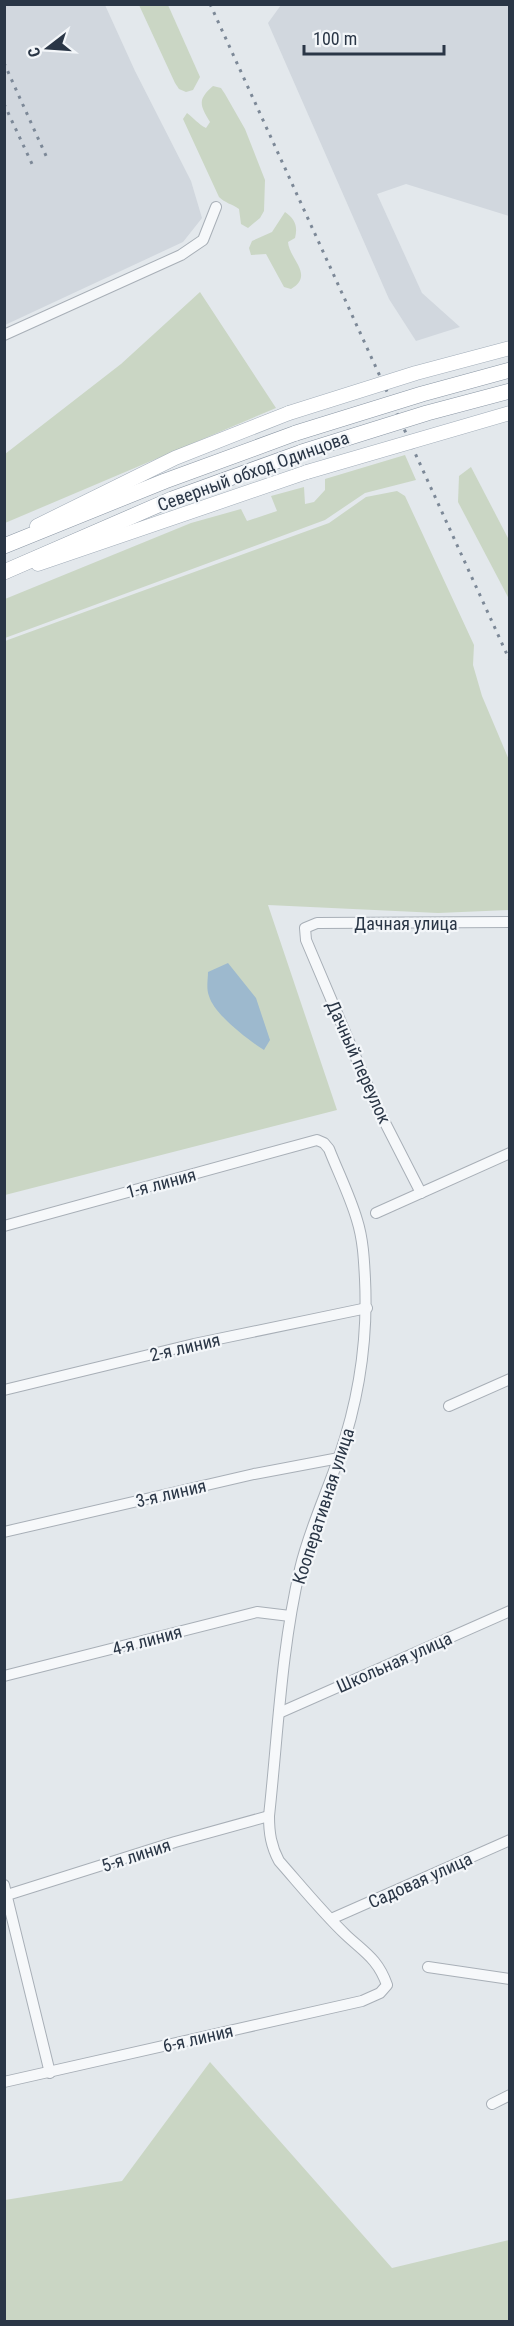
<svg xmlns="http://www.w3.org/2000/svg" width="514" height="2326" font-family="'Roboto Condensed',sans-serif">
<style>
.built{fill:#d1d7de}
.green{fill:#cad6c4}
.water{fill:#9db9ce}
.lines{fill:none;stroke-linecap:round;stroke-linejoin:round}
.minor-casing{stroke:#a8afb7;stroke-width:12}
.major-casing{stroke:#a2adb9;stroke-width:15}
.highway-casing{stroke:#8a96a4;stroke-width:16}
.minor{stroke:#f6f8fa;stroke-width:10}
.major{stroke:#fff;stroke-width:14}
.highway{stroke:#fff;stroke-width:15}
.rail{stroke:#7c8897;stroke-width:3;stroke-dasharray:3 6;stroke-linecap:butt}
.major-bridge-casing{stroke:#a2adb9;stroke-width:15;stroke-linecap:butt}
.highway-bridge-casing{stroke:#8a96a4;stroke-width:16;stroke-linecap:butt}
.major-bridge{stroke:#fff;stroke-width:14}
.highway-bridge{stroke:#fff;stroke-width:15}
.labels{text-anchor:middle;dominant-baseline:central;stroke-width:4.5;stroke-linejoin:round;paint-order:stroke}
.street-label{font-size:18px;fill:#2a3646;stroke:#f3f6f9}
</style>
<rect width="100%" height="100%" fill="#e3e8ec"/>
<g class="built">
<path d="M4,5H105L135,71L191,181L202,218L183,242L5,325Z"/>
<path d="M281,5H509V216L406,184L377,194L422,293L460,327L416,341L389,299L268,23Z"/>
</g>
<g class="green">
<path d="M139,5H168L200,77L193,90L186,92L179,89L175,83Z"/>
<path d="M213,86L221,88L225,94L245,129L265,180L264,211L260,218L248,228L241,224L239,209C232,204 225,203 219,197L183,119L187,113C194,118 198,124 206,128L210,122C200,105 197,100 213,86Z"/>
<path d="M285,212C295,219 298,226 295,238L288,242C289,259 315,275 291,289L284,287L266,254L251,255L249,248L252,241L272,232Z"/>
<path d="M200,292L276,408L5,523V454L121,364Z"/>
<path d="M405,455L416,480L365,493L325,520L5,638V599L191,523L241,509L247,521L277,511L271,496L304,487L305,504L314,502L325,490V479Z"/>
<path d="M471,467L509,540V599L458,502L459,476Z"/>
<path d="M397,491L405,496L474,645L473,665L482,696L509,760V910L438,913L268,905L337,1110L5,1195V641L329,523L366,497Z"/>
<path d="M210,2062L392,2268L509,2240V2321H5V2200L122,2181Z"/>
</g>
<path class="water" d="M228,963L256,998L270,1040L264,1050C248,1040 214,1014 209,996C206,989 208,979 208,972Z"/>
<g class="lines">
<defs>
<g id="minor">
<path d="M4,335L181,255L203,240L216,207"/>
<path d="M421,1193L376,1105L306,940L305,928L317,923L510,922"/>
<path d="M376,1213L510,1153"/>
<path d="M4,1226L317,1140L324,1143L329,1149C338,1172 350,1196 357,1220C363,1239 364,1259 365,1279C368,1340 359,1399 339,1457C326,1495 309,1530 300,1569C281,1650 278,1734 269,1816C269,1833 271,1846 279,1861C301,1886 322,1912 346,1935C364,1952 378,1959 387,1985L380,1993L362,2001L4,2082"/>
<path d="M4,1390L194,1344L367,1308"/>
<path d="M449,1406L510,1379"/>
<path d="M4,1532L254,1474L339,1458"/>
<path d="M4,1676L257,1612L290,1616"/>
<path d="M279,1713L510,1611"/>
<path d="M4,1885L50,2073"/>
<path d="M4,1896L175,1842L269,1816"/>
<path d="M331,1919L510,1840"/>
<path d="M428,1967L510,1979"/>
<path d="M492,2104L510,2095"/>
</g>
<g id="major">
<path d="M37,526L175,458L289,413"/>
<path d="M38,564L307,472"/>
</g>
<g id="highway">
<path d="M4,546L165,481L296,433"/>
<path d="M4,572L172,499L302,452"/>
</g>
</defs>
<use href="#minor" class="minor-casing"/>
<use href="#major" class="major-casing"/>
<use href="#highway" class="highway-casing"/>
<use href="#minor" class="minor"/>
<use href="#major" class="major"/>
<use href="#highway" class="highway"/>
<g class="rail">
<path d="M210,4L510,661"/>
<path d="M4,63L47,158"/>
<path d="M4,104L33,166"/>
</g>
<defs>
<g id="major-bridge">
<path d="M289,413L416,373L510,348"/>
<path d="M307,472L510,413"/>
</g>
<g id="highway-bridge">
<path d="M296,433L422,394L510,370"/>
<path d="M302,452L427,413L510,391"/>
</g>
</defs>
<use href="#major-bridge" class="major-bridge-casing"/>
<use href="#highway-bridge" class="highway-bridge-casing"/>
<use href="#major-bridge" class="major-bridge"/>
<use href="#highway-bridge" class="highway-bridge"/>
</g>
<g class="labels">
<g class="street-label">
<text transform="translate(253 471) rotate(-20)">Северный обход Одинцова</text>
<text x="406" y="923">Дачная улица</text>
<text transform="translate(359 1062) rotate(66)">Дачный переулок</text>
<text transform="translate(161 1183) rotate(-15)">1-я линия</text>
<text transform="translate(185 1347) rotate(-13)">2-я линия</text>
<text transform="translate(171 1493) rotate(-13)">3-я линия</text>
<text transform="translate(323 1506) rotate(-72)">Кооперативная улица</text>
<text transform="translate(147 1640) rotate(-15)">4-я линия</text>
<text transform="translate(394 1662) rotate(-24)">Школьная улица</text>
<text transform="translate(136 1855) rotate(-18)">5-я линия</text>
<text transform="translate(420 1880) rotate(-24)">Садовая улица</text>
<text transform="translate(198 2038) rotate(-13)">6-я линия</text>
</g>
</g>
<rect width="514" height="2326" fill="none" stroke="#2a3646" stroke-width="12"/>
<g transform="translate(48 48) rotate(253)" stroke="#f3f6f9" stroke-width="4.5" paint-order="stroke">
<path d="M0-4.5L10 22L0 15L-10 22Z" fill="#2a3646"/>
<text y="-9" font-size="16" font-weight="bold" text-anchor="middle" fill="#2a3646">С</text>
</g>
<path d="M304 45v9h140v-9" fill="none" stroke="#2a3646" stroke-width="3"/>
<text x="313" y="45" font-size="18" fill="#2a3646" stroke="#f3f6f9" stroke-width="4.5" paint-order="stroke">100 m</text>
</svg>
